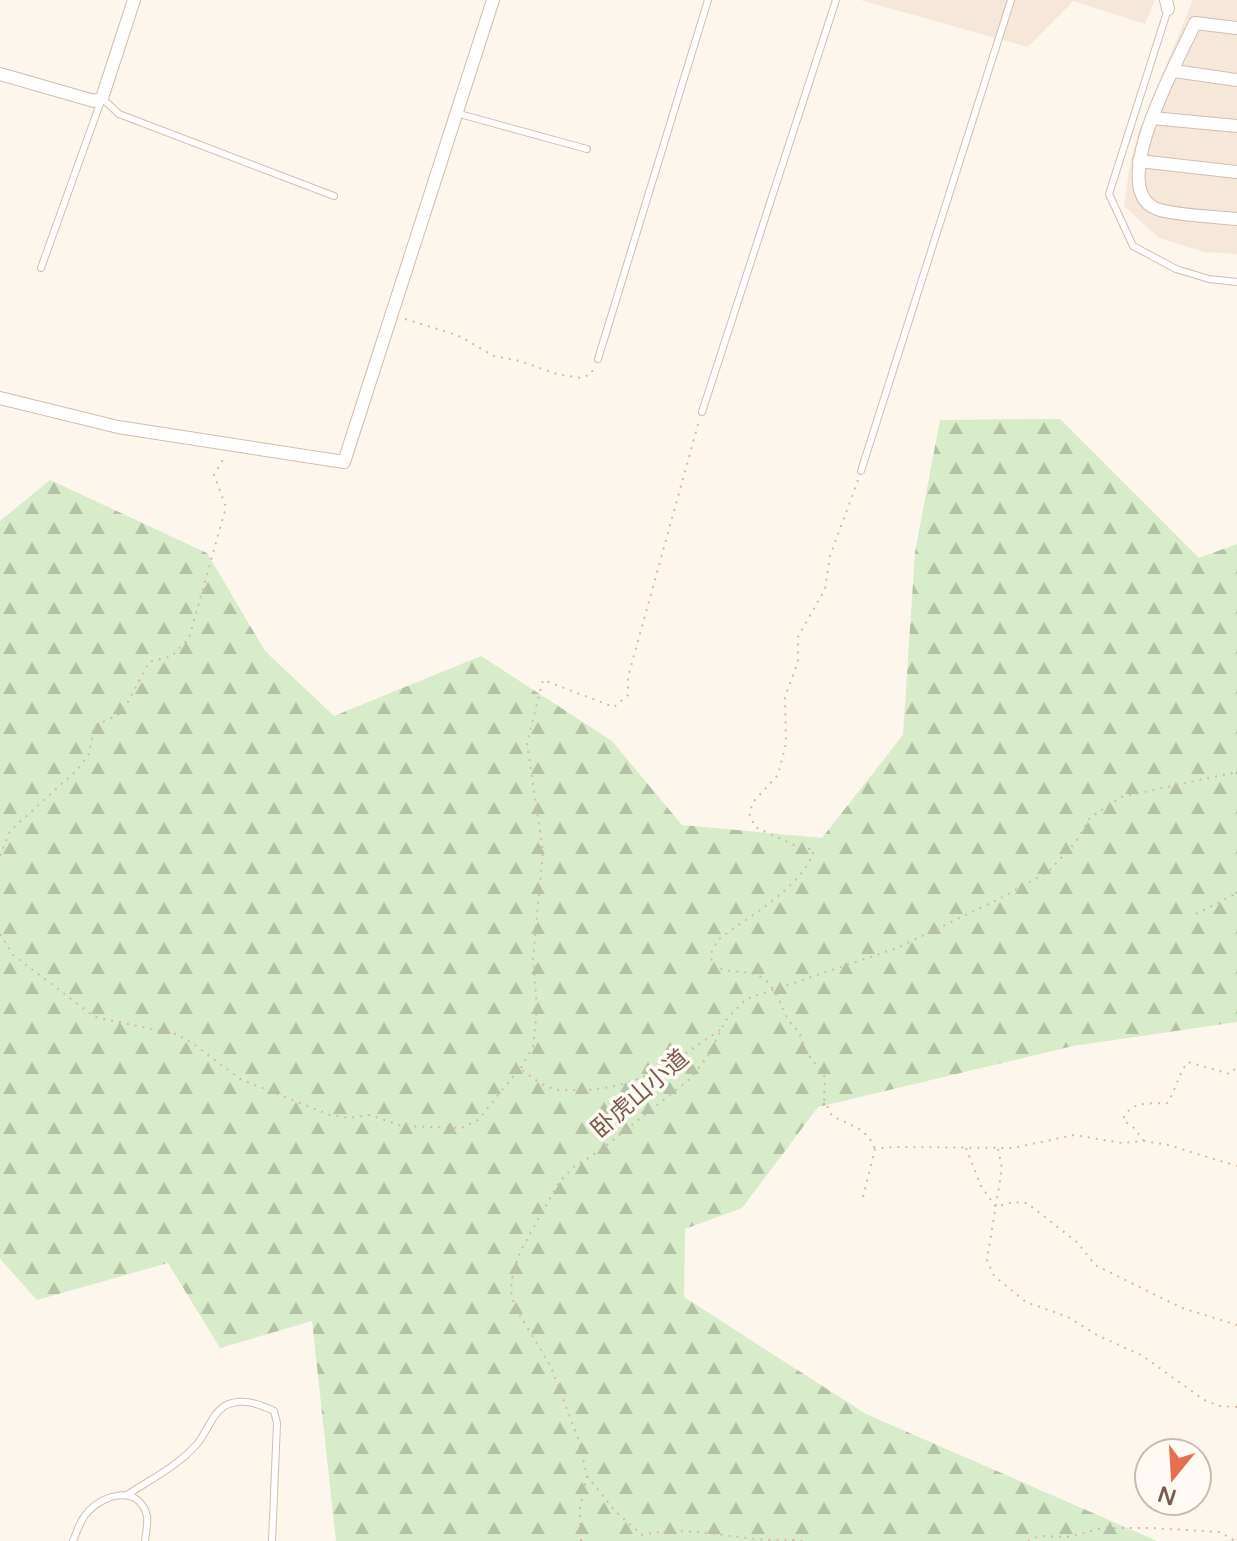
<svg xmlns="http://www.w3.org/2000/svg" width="1237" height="1541" font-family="'Varela Round','Noto Sans SC',sans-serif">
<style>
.residential{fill:#f5e8da}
.forest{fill:url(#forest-firs)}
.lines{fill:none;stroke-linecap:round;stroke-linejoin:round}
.service-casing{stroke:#d1beb0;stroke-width:8}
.minor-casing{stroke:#d1beb0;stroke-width:14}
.path{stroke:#d9b8a5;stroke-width:2;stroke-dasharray:2 6;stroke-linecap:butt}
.service{stroke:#fff;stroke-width:6}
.minor{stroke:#fff;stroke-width:12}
.labels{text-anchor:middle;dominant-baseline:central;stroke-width:7;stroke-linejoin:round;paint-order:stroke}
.street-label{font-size:24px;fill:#7a5c4d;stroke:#fffaf3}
</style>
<defs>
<pattern id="forest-firs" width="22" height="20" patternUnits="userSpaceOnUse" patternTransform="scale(2)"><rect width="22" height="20" fill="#d8ecc9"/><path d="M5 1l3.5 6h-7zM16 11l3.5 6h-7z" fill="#b4c2a5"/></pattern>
</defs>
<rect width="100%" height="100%" fill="#fdf6ec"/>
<g class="residential">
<path d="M860,0H1155L1145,24L1073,1L1028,47Z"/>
<path d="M1193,0H1237V254L1204,252L1159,238L1124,206L1130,163L1139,131Z"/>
</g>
<path class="forest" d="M1060,419L1199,558L1237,544V1022L1073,1046L818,1107L742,1208L685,1229L684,1297L866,1414L1157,1541H336L312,1321L220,1348L168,1263L37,1300L0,1259V521L50,480L207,553L265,651L334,716L481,656L612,741L682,825L822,838L903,735L915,552L940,420Z"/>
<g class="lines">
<defs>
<g id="service">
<path d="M1168,9L1109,194L1133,246L1176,269L1209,279L1237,282"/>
<path d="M456,113L587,149"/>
<path d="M41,268L102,98L119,114L334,196"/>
<path d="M598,359L708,0"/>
<path d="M702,412L836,0"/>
<path d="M861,471L1011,0"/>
<path d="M127,1495C151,1479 178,1466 197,1444C208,1431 214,1407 232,1403C246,1399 262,1405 274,1411L277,1423L272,1541"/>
<path d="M73,1541C77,1532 80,1520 87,1513C103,1494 139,1484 147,1516C148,1524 146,1533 145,1541"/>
</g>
<g id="minor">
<path d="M1166,0L1168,9"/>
<path d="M1237,28L1195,23C1181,55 1104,189 1157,209C1172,215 1218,217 1237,219"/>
<path d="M1174,71L1237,80"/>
<path d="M0,74L94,101L102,98L134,0"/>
<path d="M1152,118L1237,126"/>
<path d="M1139,161L1237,172"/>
<path d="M0,398L118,427L344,462L493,0"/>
</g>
</defs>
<use href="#service" class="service-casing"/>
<use href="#minor" class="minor-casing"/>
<g class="path">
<path d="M405,319L457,335L494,356L520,361L557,374L581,378L591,374L594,367"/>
<path d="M858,480L830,556L825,589L798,637V662L785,697L786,743L778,775L754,801L749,813L755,827L794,845L814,850C804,886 748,917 719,939L712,950L711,964C727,976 748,967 764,979C782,993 781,1019 799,1031L805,1050L825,1077L824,1099L832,1116C850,1125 867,1128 875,1149"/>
<path d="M0,856L10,831L78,769L89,754L94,726L118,715L128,702L149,662L172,656L189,638L226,507L214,475L224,458"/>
<path d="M1196,914L1237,893"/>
<path d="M0,934L13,955L95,1017L176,1034L192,1043L240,1079L330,1115L349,1118L370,1115L402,1126L461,1128L478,1120L520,1068C528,1074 537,1082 546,1086C556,1091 567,1090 577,1090C638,1090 672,1062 720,1030"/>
<path d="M521,1068L533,1047L537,1009L533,958L543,852L527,743L543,680L614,707L628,695V677L699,421"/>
<path d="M1144,1141L1133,1127L1123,1120C1130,1100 1150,1104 1167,1103C1176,1091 1178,1074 1188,1062L1230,1074L1237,1067"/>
<path d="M966,1148L981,1186L996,1207L1013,1202L1027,1203L1078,1243L1095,1265L1182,1308L1237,1325"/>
<path d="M998,1149L1002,1168L987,1260L994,1276L1026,1302L1068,1317L1097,1335L1143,1356L1204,1400L1220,1406L1237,1407"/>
<path d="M863,1197L875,1149L894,1147L1013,1148L1074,1135L1122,1143L1144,1141L1168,1145L1237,1166"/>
<path d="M587,1476L615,1511L642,1535C685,1525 728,1538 772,1540C783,1541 793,1539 803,1541"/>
<path d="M581,1541L580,1508L587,1476L579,1441L551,1367L514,1305L511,1291L512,1279L520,1252L559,1182L575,1166L598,1152L691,1078L708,1056L726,1020L746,999L897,948L1001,898L1049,871L1075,843L1090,818L1121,797L1237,772"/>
<path d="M1028,1541L1040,1536L1067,1537L1103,1528H1151L1220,1532L1235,1541"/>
</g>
<use href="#service" class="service"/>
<use href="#minor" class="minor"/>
</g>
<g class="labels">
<g class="street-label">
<text transform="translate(640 1094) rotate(-41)">卧虎山小道</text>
</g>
</g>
<g transform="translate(1173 1477) rotate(198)"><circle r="38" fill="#fffaf3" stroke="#cabbb1" stroke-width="2"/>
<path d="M0-6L14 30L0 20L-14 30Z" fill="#e76f51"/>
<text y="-12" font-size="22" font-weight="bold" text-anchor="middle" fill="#7a5c4d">N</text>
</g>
</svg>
